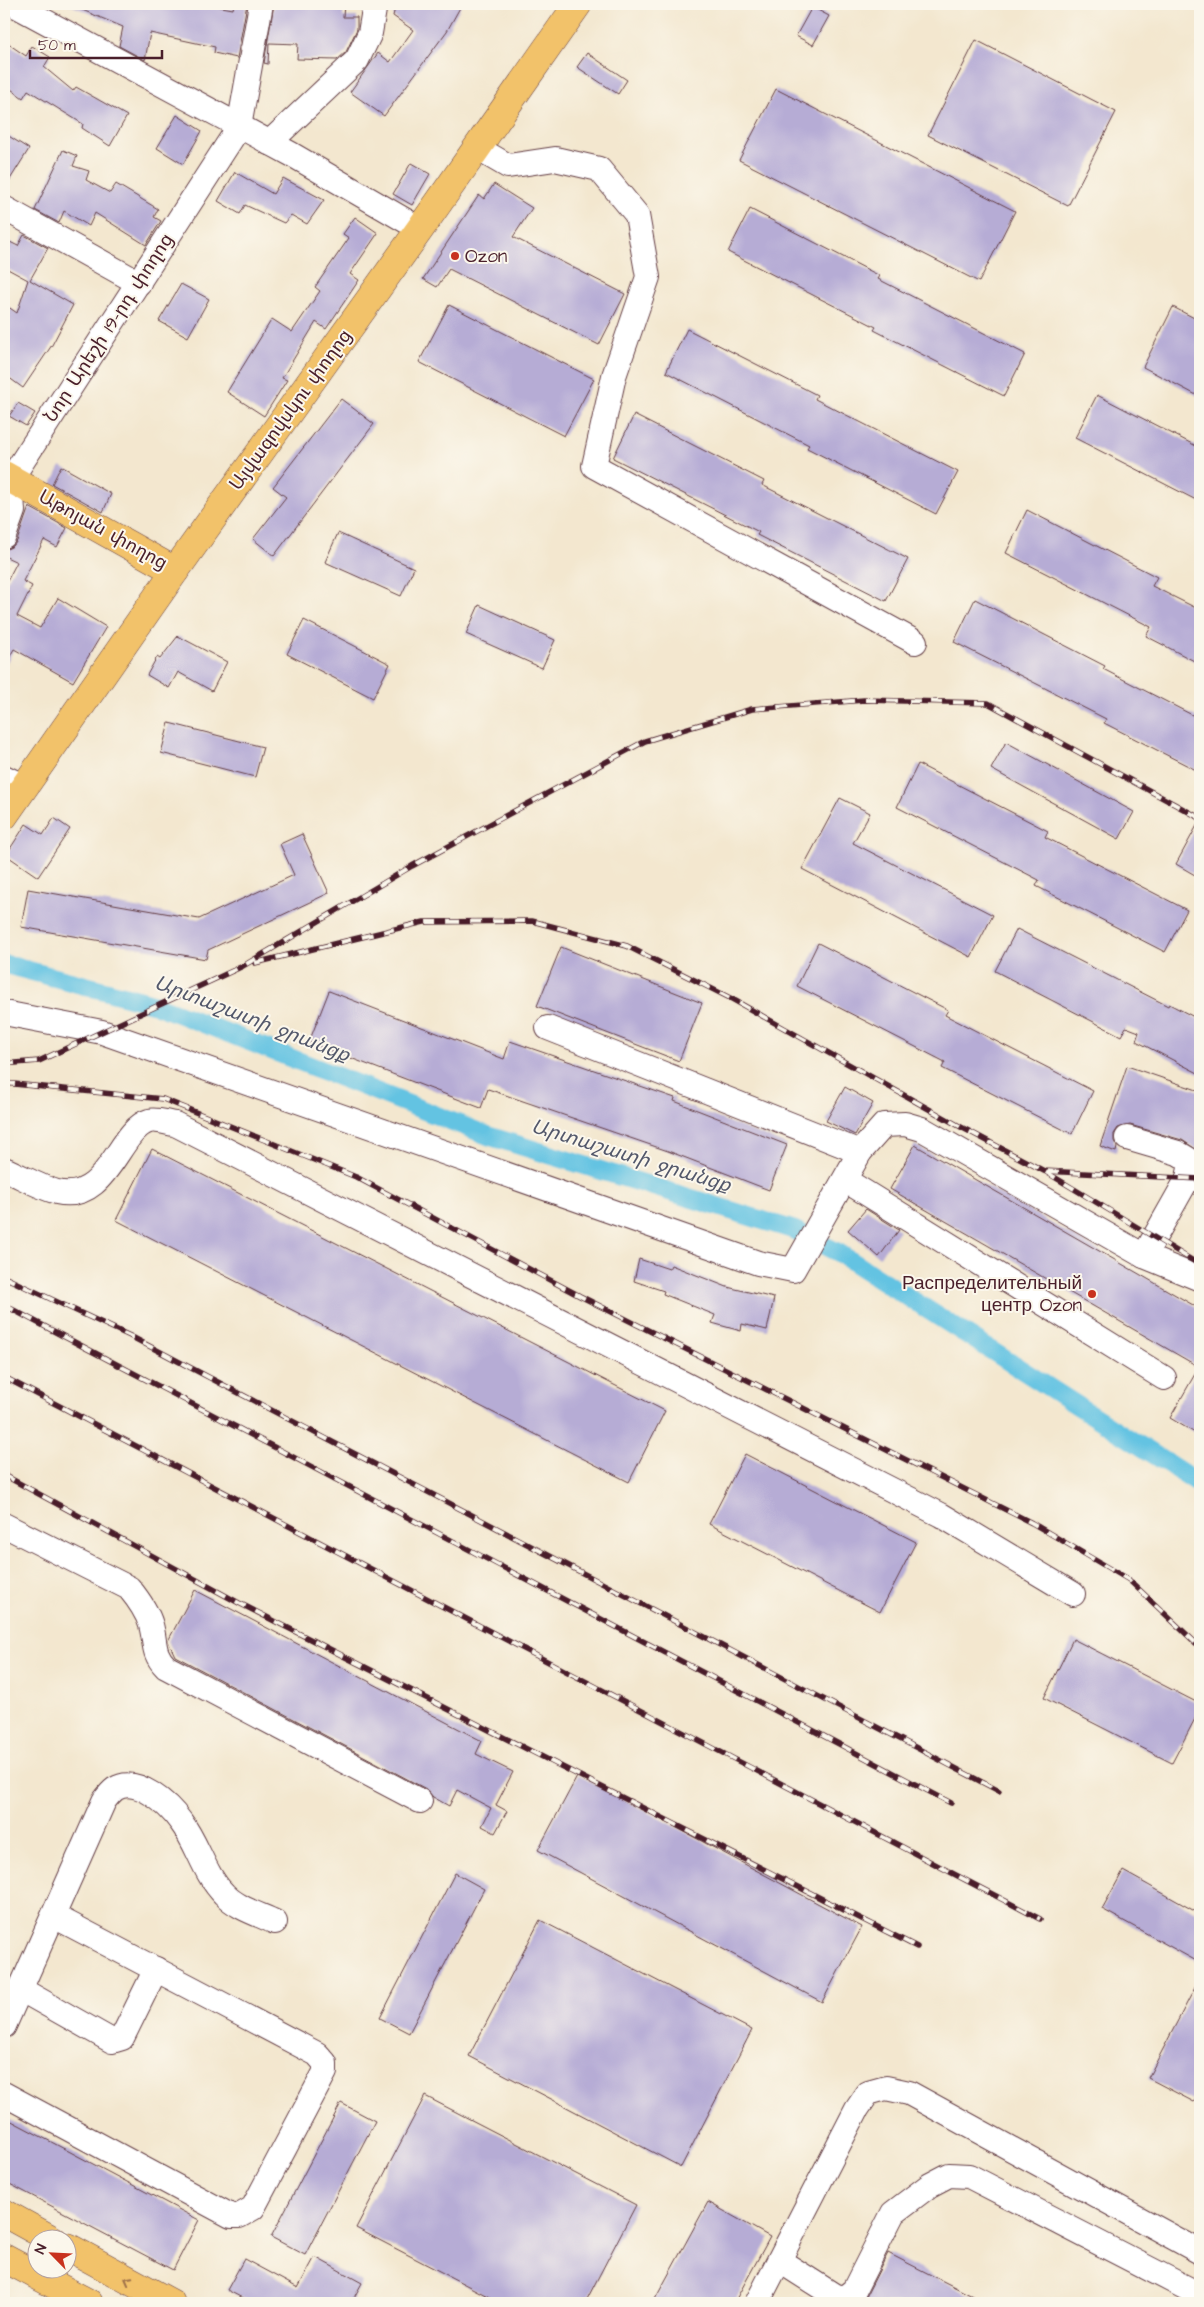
<svg xmlns="http://www.w3.org/2000/svg" width="1204" height="2307" font-family="'Architects Daughter','Noto Sans Armenian',sans-serif">
<style>
.lines{fill:none;stroke-linecap:round;stroke-linejoin:round}
.canal{stroke:#64c3e2;stroke-width:19}
.building{fill:#b6acd5}
.minor-casing{stroke:#633d44;stroke-width:26}
.major-casing{stroke:#633d44;stroke-width:29}
.minor{stroke:#fff;stroke-width:24}
.major{stroke:#f2c26a;stroke-width:28}
.rail-casing{stroke:#4a1f2b;stroke-width:5.5}
.rail{stroke:#fbf7ec;stroke-width:4;stroke-dasharray:11;stroke-linecap:butt}
.oneway{stroke:#9e704a}
.poi-dot{fill:#c8321e;stroke:#fbf7ec;stroke-width:2}
.labels{text-anchor:middle;dominant-baseline:central;stroke-width:4;stroke-linejoin:round;paint-order:stroke}
.poi-label{font-size:19px;fill:#4a1f2b;stroke:#fbf7ec;text-anchor:start}
.street-label{font-size:19px;fill:#4a1f2b;stroke:#fbf7ec}
.water-label{font-size:20px;font-style:italic;fill:#53586b;stroke:#fbf7ec}
</style>
<rect width="100%" height="100%" fill="#fbf7ec"/>
<filter id="ink" filterUnits="userSpaceOnUse"><feTurbulence type="fractalNoise" baseFrequency=".02" numOctaves="2"/><feDisplacementMap in="SourceGraphic" scale="10" xChannelSelector="R" yChannelSelector="G"/><feConvolveMatrix kernelMatrix="1 2 1 2 8 2 1 2 1" color-interpolation-filters="sRGB"/></filter>
<filter id="wash" filterUnits="userSpaceOnUse"><feTurbulence type="fractalNoise" baseFrequency=".0096" numOctaves="4" result="noise"/><feDisplacementMap in="SourceGraphic" scale="20" xChannelSelector="R" yChannelSelector="G"/><feGaussianBlur stdDeviation="1.12" result="paint"/><feColorMatrix in="noise" values="0 0 0 0 0 0 0 0 0 0 0 0 0 0 0 0 0 1.4 0 .05"/><feComposite in="paint" operator="in"/></filter>
<g filter="url(#wash)">
<rect width="100%" height="100%" fill="#f3e7cf"/>
<g class="lines">
<path class="canal" d="M4,964L151,1003L489,1136L794,1230L839,1253L1200,1484"/>
</g>
<g id="blocks">
<g class="building">
<path d="M68,4H155L184,8L185,4H205L233,9L234,4H247L237,58L214,53L215,47L150,33L145,60L119,46L123,27Z"/>
<path d="M274,4H344L343,17H357V29L346,52L337,60L297,59L298,44L269,43L268,64L264,63Z"/>
<path d="M396,4H462L447,31L384,116L350,92L378,53L390,62L413,30L393,16Z"/>
<path d="M812,7L829,16L813,45L796,36Z"/>
<path d="M976,40L1116,112L1068,206L928,135Z"/>
<path d="M4,41L26,56L32,46L50,57L44,67L73,91L76,87L127,116L110,146L82,128L83,124L28,90L23,98L4,84Z"/>
<path d="M587,53L627,80L618,94L577,67Z"/>
<path d="M776,89L1015,211L979,282L739,160Z"/>
<path d="M177,115L202,131L183,164L157,148Z"/>
<path d="M4,133L29,149L4,189Z"/>
<path d="M63,150L77,156L73,166L89,171L86,180L110,193L116,184L158,209L154,217L161,221L146,245L95,213L89,226L64,211L59,223L35,210Z"/>
<path d="M411,163L430,174L412,205L393,194Z"/>
<path d="M235,172L273,194L283,178L324,200L307,224L291,215L284,223L245,205L240,214L218,201Z"/>
<path d="M494,184L532,208L513,237L625,294L599,345L449,269L437,287L423,279L479,195L484,199Z"/>
<path d="M750,209L880,276L878,279L1025,354L1004,396L874,330L876,327L728,252Z"/>
<path d="M355,217L378,233L350,274L359,280L326,329L316,322L282,378L287,380L264,416L227,392L272,319L292,332L320,291L315,287L349,238L343,234Z"/>
<path d="M24,235L48,248L30,280L73,305L52,345L23,388L4,374V304L17,313L28,280L4,267V239L18,246Z"/>
<path d="M181,284L209,299L188,337L159,321Z"/>
<path d="M449,305L594,379L564,436L419,362Z"/>
<path d="M1173,307L1200,321V397L1143,367Z"/>
<path d="M687,329L817,395L815,399L958,472L936,514L807,448L809,445L666,372Z"/>
<path d="M1097,395L1200,448V502L1075,438Z"/>
<path d="M341,399L374,424L274,556L253,539L286,497L273,487Z"/>
<path d="M18,403L35,413L26,426L9,416Z"/>
<path d="M634,415L764,481L762,485L908,559L886,601L757,535L759,532L613,458Z"/>
<path d="M61,466L111,494L103,512L52,484Z"/>
<path d="M29,507L67,528L57,547L44,540L23,581L32,586L17,616L40,628L58,598L106,627L73,682L14,649L4,667V587L17,562L4,556L7,549L13,546L17,541Z"/>
<path d="M1027,510L1157,577L1152,586L1200,610V664L1146,636L1151,627L1006,553Z"/>
<path d="M338,533L414,568L401,596L325,562Z"/>
<path d="M975,599L1105,666L1103,669L1200,719V772L1104,723L1106,719L954,642Z"/>
<path d="M479,605L555,640L542,668L466,634Z"/>
<path d="M304,620L390,664L373,698L287,654Z"/>
<path d="M178,636L227,662L212,691L178,672L169,688L147,675L157,657L160,659Z"/>
<path d="M169,723L263,747L255,777L161,753Z"/>
<path d="M1006,742L1134,812L1119,839L991,769Z"/>
<path d="M918,764L1048,831L1045,837L1187,910L1165,952L1036,886L1039,880L897,807Z"/>
<path d="M840,798L870,813L853,843L993,915L971,957L802,869Z"/>
<path d="M54,818L70,829L38,877L6,855L26,824L43,835Z"/>
<path d="M1200,820V878L1176,864Z"/>
<path d="M302,834L329,893L208,950L206,959L21,927L28,889L199,919L294,875L280,844Z"/>
<path d="M1017,929L1168,1006L1169,1004L1200,1020V1074L1136,1041L1139,1032L1126,1027L1121,1036L995,971Z"/>
<path d="M818,943L948,1010L945,1015L1093,1091L1072,1134L942,1068L945,1062L797,986Z"/>
<path d="M561,947L702,1003L679,1061L537,1006Z"/>
<path d="M329,991L504,1059L510,1041L675,1098L674,1101L787,1145L769,1190L668,1151L488,1089L481,1108L309,1042Z"/>
<path d="M1127,1066L1200,1091V1152L1182,1140L1130,1125L1118,1128L1114,1134V1141L1117,1147L1116,1152L1100,1146Z"/>
<path d="M845,1087L873,1103L855,1135L826,1121Z"/>
<path d="M915,1145L1200,1309V1436L1170,1418L1199,1367L890,1189Z"/>
<path d="M152,1149L665,1411L629,1482L116,1220Z"/>
<path d="M866,1209L899,1230L879,1257L848,1230Z"/>
<path d="M639,1259L669,1269L671,1265L727,1287L774,1298L767,1330L742,1324L741,1331L712,1323L715,1315L663,1294L664,1291L634,1281Z"/>
<path d="M745,1454L916,1542L880,1612L709,1524Z"/>
<path d="M195,1590L482,1741L476,1754L513,1772L496,1805L507,1811L495,1833L482,1826L491,1808L457,1790L449,1806L433,1797L426,1789L175,1656L168,1641Z"/>
<path d="M1073,1639L1200,1704V1709L1172,1763L1044,1698Z"/>
<path d="M578,1775L862,1927L822,2002L538,1850Z"/>
<path d="M1123,1871L1200,1914V1963L1102,1909Z"/>
<path d="M455,1873L484,1889L409,2033L380,2018Z"/>
<path d="M540,1920L752,2030L681,2167L469,2056Z"/>
<path d="M1200,1978V2090L1194,2102L1148,2078Z"/>
<path d="M425,2096L636,2205L585,2303H501L356,2228Z"/>
<path d="M341,2103L375,2121L305,2255L271,2237Z"/>
<path d="M4,2117L199,2220L173,2270L4,2181Z"/>
<path d="M708,2202L770,2237L734,2303H653Z"/>
<path d="M888,2253L986,2303H859L866,2296Z"/>
<path d="M315,2257L362,2283L351,2303H252L227,2290L244,2259L298,2288Z"/>
</g>
</g>
</g>
<g filter="url(#ink)">
<use href="#blocks" fill-opacity="0" stroke="#633d44" stroke-width="1"/>
<g class="lines">
<defs>
<g id="minor">
<path d="M13,4L291,154L420,229"/>
<path d="M269,143L357,60L370,33L375,4"/>
<path d="M477,148L508,166L555,159L599,169L637,215L648,277L614,376L594,466L915,642"/>
<path d="M4,208L139,283"/>
<path d="M4,536L13,511L11,479L239,127L261,4"/>
<path d="M4,777L25,787"/>
<path d="M4,1013L102,1032L758,1263L793,1270L860,1152L884,1125L905,1124L922,1129L1144,1256L1200,1279"/>
<path d="M548,1028L860,1152"/>
<path d="M1127,1138L1178,1153L1188,1159L1190,1168L1188,1178L1144,1256"/>
<path d="M4,1169C21,1176 39,1187 57,1192C108,1204 118,1130 149,1121C157,1119 167,1123 175,1124L941,1515L1073,1594"/>
<path d="M845,1180L1164,1378"/>
<path d="M4,1525L129,1588C138,1599 147,1611 151,1625C156,1643 152,1653 166,1667L420,1801"/>
<path d="M20,1989L112,2041L122,2038L156,1969"/>
<path d="M4,2026L104,1801C107,1797 111,1792 115,1789C137,1775 169,1805 181,1822C198,1844 204,1874 224,1894C237,1908 258,1914 275,1922"/>
<path d="M4,2094L231,2216H239L253,2208L325,2072V2063L317,2054L54,1916"/>
<path d="M780,2261L835,2296L844,2298L854,2290L893,2213L930,2185L949,2175L969,2176L1200,2295"/>
<path d="M757,2303L857,2109L868,2093L886,2088L909,2093L1200,2252"/>
</g>
<g id="major">
<path d="M4,475L175,571"/>
<path d="M4,816L175,571L420,229L578,4"/>
<path d="M4,2213L53,2240"/>
<path d="M68,2247L171,2303"/>
<path d="M4,2258L89,2303"/>
</g>
</defs>
<use href="#minor" class="minor-casing"/>
<use href="#major" class="major-casing"/>
<use href="#minor" class="minor"/>
<use href="#major" class="major"/>
<defs>
<g id="rail">
<path d="M255,963L424,922L532,921L627,946L732,999L961,1127L1044,1171L1200,1179"/>
<path d="M4,1064L39,1061L243,966L412,866L645,741L752,709L864,700L988,703L1200,818"/>
<path d="M4,1083L163,1099L356,1177L580,1296L1032,1523L1129,1580L1200,1647"/>
<path d="M1046,1172L1200,1265"/>
<path d="M4,1277L130,1336L999,1791"/>
<path d="M4,1305L951,1803"/>
<path d="M4,1377L1040,1919"/>
<path d="M4,1475L239,1603L917,1947"/>
</g>
</defs>
<use href="#rail" class="rail-casing"/>
<use href="#rail" class="rail"/>
</g>
<defs><path id="oneway-chevron" d="M-2-3.5L2.5 0L-2 3.5" fill="none" stroke-width="1.6" stroke-linecap="round" stroke-linejoin="round" transform="scale(1.25)"/></defs>
<use class="oneway" href="#oneway-chevron" transform="translate(128 2280) rotate(-152)"/>
</g>
<g class="poi-dot">
<circle cx="455" cy="256" r="5"/>
<circle cx="1092" cy="1294" r="5"/>
</g>
<g class="labels">
<g class="poi-label">
<text x="465" y="256">Ozon</text>
<text x="1082" y="1283" text-anchor="end">Распределительный<tspan x="1082" dy="22">центр Ozon</tspan></text>
</g>
<g class="street-label">
<text transform="translate(109 328) rotate(-57)">Նոր Արեշի 19-րդ փողոց</text>
<text transform="translate(291 410) rotate(-54)">Այվազովսկու փողոց</text>
<text transform="translate(103 530) rotate(29)">Աթոյան փողոց</text>
</g>
<g class="water-label">
<text transform="translate(252 1019) rotate(21)">Արտաշատի ջրանցք</text>
<text transform="translate(631 1156) rotate(17)">Արտաշատի ջրանցք</text>
</g>
</g>
<rect width="1204" height="2307" fill="none" stroke="#fbf7ec" stroke-width="20"/>
<g transform="translate(52 2254) rotate(294)"><circle r="24" fill="#fbf7ec" stroke="#b4a19f"/>
<path d="M0-4L9 19L0 12L-9 19Z" fill="#c8321e"/>
<text y="-8" font-size="14" font-weight="bold" text-anchor="middle" fill="#4a1f2b">N</text>
</g>
<path d="M30 50v8h132v-8" fill="none" stroke="#4a1f2b" stroke-width="2.5"/>
<text x="38" y="50" font-size="15" fill="#4a1f2b" stroke="#fbf7ec" stroke-width="4" paint-order="stroke">50 m</text>
</svg>
